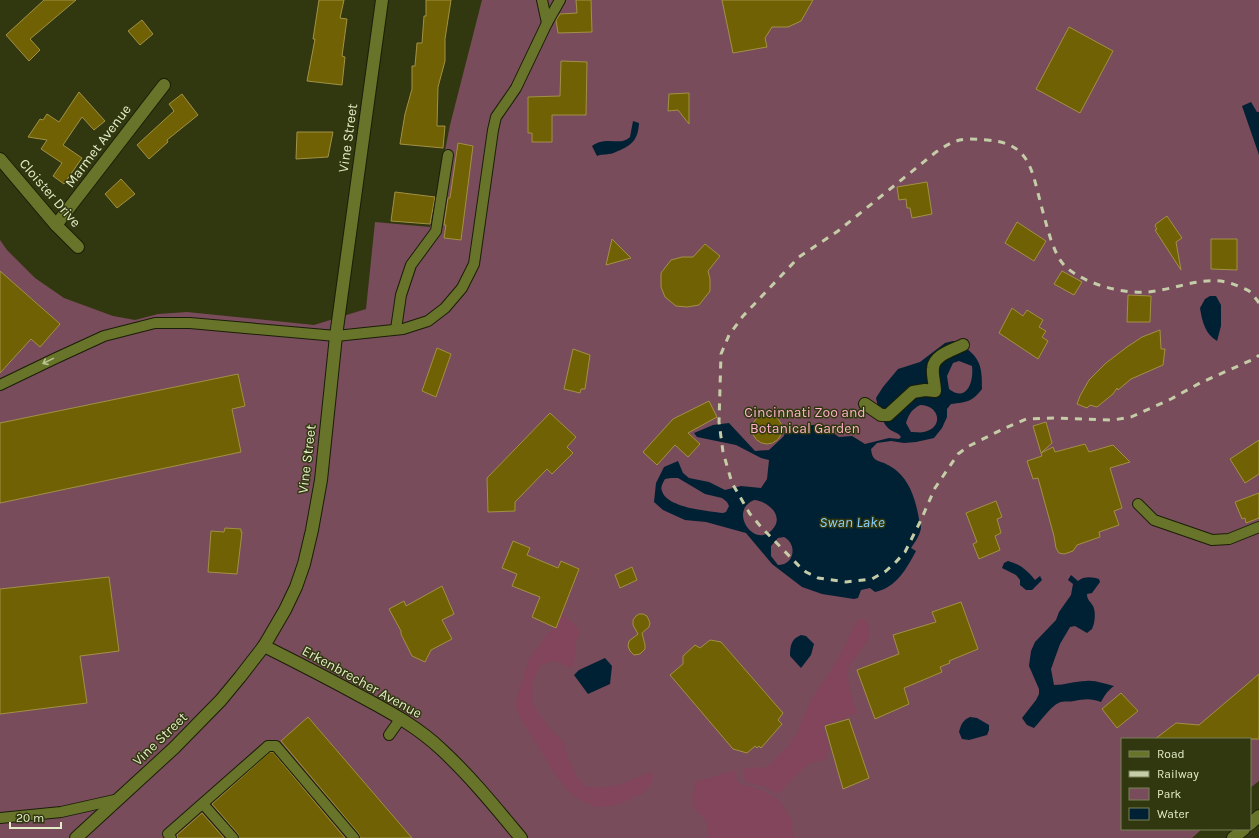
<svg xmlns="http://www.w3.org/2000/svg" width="1259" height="838" font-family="Karla,sans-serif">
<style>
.green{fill:#794c5b}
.forest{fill:#82455b}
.water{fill:#002033;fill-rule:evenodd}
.building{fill:#706104;stroke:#a19144}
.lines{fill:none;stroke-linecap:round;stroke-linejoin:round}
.lane-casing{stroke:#1a1e07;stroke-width:12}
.street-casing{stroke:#1a1e07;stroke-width:14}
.secondary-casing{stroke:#1a1e07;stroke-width:14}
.lane{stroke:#67742a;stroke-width:10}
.street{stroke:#67742a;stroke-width:12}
.secondary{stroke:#67742a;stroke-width:12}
.rail{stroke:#c4cda7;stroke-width:3;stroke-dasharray:7 7;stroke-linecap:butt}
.oneway{stroke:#b8c290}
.labels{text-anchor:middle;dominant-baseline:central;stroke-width:3;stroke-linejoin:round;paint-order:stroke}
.street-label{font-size:14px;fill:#e3ecc7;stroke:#313810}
.park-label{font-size:14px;fill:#ffb2cb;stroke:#313810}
.water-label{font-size:15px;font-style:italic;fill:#8acffc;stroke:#313810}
</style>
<rect width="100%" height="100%" fill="#313810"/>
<path class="green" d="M482,0H1259V781L1250,788V739H1122V829H1202L1192,838H0V240L7,250L35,278L64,298L113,316L135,320L158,314L187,312L314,325L366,309L375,222L430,227L450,125Z"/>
<g class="forest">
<path d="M562,613L579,630V636L576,642L575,656L572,668L555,661L542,664L532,682L534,706L550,729L564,742L568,758L576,775L586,787C616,789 626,783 652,771L653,779L651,785L643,793L617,805L597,807L582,801L568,791L555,774L519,716L515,704L529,659L548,633L556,627Z"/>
<path d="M858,619C863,619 866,619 868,624C877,638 854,655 849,667C845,679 853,701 857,713L849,715V717L825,725L823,728L829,749L825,760L809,763L778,794L765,787L745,782L744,777V769L746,768L767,767L788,746L797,733L810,701L839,658Z"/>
<path d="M736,770L737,781L739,783L761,790L776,798L781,803L792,821L793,838H708C707,832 708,824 705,819C702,815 696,812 694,807C692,803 695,787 695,782Z"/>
</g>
<g class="water">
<path d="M1251,102L1257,112H1259V155L1242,106Z"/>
<path d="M633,121L639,123C638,140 632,145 618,151C615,152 612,154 609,154C604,155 601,154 597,156L592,146C607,135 620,147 630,137Z"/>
<path d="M1210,296H1216L1221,305V326L1217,341C1205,334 1202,321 1200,308L1205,299Z"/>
<path d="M953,341C959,343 962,345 967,349C982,360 982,372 982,389C972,402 967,402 951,404L947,409V417L942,428L934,438L916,442L904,443L891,441L877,443L871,449C872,459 875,460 884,463C888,465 894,468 897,471C911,483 916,502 919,519C920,522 921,526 921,528C920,535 915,542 911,548L916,551C907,568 896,588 875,592L870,588L861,590L858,598L854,599L822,594L802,587L772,564L746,533L706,522L685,520L663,510L654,502L656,483L664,467L678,461L683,473L689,478L709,482L725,490L741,486L761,488L767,479L769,460L761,458L736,445L697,437L694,433L713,425L729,423L755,451L769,450L783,437L788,428L796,431L805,426L821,424L839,437L852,436L865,444L889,438L899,439L901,437C898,432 892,432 888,428C881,421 878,407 876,398L883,387L898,369L920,362L945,343ZM959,361L972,366C974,381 967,403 949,389L947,376L953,363ZM920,405C940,405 944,428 924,432C920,433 916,432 911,432L906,423C909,414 911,410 920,405ZM671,478H678L705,494L722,498L727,502L729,506L726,512L723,513C708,511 667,508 662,491C660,487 663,483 665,479ZM754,500C769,501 785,517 772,530C754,549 728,511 754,500ZM784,537C798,544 794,566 778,565L771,556V546L778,538Z"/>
<path d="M1008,561C1020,564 1028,571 1035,580L1040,576L1042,580L1032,590H1026L1020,585V580L1016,575L1002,568L1004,563Z"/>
<path d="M1071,575L1078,581C1084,576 1092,577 1099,579L1100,582L1092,593L1087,594C1087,600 1090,601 1093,606C1096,612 1095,623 1092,629L1087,633L1075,626L1070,627L1060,644L1051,669L1054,685C1065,685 1075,681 1086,681C1095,680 1105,684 1114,686C1107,691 1105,695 1101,702C1091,698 1084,699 1074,701C1070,702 1065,701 1061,702C1052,704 1041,721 1034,728L1027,725L1022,718L1036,700L1039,694V689L1029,666L1031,651L1035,642L1056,620L1059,612L1071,595L1073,584L1068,580Z"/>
<path d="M801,635L806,636L814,644L811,655L801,668L790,656C790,646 791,639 801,635Z"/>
<path d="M605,658L612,666L610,684L588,694L574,675L579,670Z"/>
<path d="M970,717L977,718L989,725V730L987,735L969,740L962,739L959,732C961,724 963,720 970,717Z"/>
</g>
<g class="building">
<path d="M44,0H76L30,39L40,50L29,61L6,35Z"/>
<path d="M319,0H344L340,18L347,19L342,56L345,57L342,85L307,81L315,39H313Z"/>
<path d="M426,0H451L445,39V61L438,87L437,126H445L443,148L400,144L405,114L412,89V66H415L417,43H422L424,16H426Z"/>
<path d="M576,0H591L592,32L558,33L556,20L560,14L577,13Z"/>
<path d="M722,0H813L801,21L788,27H772L765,38L767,47L733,53Z"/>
<path d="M142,20L153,34L140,45L128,31Z"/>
<path d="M1069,27L1113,51L1080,113L1036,89Z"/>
<path d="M561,61L587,62L586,115H552V142H532V133H528V97L560,96Z"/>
<path d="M79,92L105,121L94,130L82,117L63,145L82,158L64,184L53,176L62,163L41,149L47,140L28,137L40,119L43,120L47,114L59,122Z"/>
<path d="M689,93V124L678,110L668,111L669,94Z"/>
<path d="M182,94L198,115L167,140L168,142L149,159L137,145L174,111L169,104Z"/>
<path d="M297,132H333L328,157L296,159Z"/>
<path d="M458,143L473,146L461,240L444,238L446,225H444L448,198H450Z"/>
<path d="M121,179L135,194L117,208L105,194Z"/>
<path d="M927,182L932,214L912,218L910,208H907L906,199L899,200L897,187Z"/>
<path d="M395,192L435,197L430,224L391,221Z"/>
<path d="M1167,216L1182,238L1176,242L1181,270L1155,230L1157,229L1155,226L1156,224Z"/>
<path d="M1017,222L1046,241L1034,261L1005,243Z"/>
<path d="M612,239L631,258L606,265Z"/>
<path d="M1211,239H1237V270L1211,269Z"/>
<path d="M705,244L720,256L708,271L710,279V291L699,305L687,307L676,306L665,297L661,287V273L671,260L682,257H693Z"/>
<path d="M0,271L60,324L40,347L31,339L0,373Z"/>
<path d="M1062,271L1082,282L1074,295L1054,284Z"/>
<path d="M1128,295L1151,296L1150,322H1127Z"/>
<path d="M1012,308L1023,316L1027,310L1043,320L1039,327L1046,331L1042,337L1048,341L1038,359L999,333Z"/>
<path d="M1160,330L1161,349H1165L1163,365L1131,379L1118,390L1117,388L1113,394L1097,407L1090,405L1087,408L1077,404L1080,396L1089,380L1106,363L1127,347L1142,337Z"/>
<path d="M437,348L451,354L436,397L422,391Z"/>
<path d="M573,349L590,355L585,389H581L580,393L564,389Z"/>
<path d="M238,374L245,406L232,409L241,452L0,503V423Z"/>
<path d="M709,401L717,417L688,433L700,444L688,457L675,445L657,465L643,452L673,419Z"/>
<path d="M550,413L576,437L567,447L573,453L552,474L547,469L515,502V511L488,512L487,478Z"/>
<circle cx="767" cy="429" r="15"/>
<path d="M1046,422L1052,443L1041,453L1033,426Z"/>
<path d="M1259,440V474L1245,483L1230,459Z"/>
<path d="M1085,444L1089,452L1113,445L1130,462L1110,468L1122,508L1114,511L1119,525L1099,532L1100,537L1077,545L1073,551L1064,554L1059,553L1056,548L1054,536L1038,478L1033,479L1027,461L1042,456L1041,453L1053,447L1055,452Z"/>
<path d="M1259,493V518L1246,523L1245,518L1242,519L1235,502Z"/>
<path d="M996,501L1002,517L997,519L1001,533L995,536L1000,550L979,559L973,544L977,542L966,513Z"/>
<path d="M225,528L241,529V532H242L237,574L208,572L211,531L224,532Z"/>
<path d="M513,541L530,548L527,555L558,568L561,561L579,569L556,628L532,617L540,597L512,586L517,574L502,568Z"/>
<path d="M632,567L637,580L620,588L615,575Z"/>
<path d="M109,577L119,651L80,656L87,703L0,714V589Z"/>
<path d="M442,586L454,614L442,620L452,639L431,650L425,662L412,656L401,634V631L389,609L404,601L406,606Z"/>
<path d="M961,602L978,649L949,661L950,663L940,667L942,672L904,688L909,704L875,719L857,670L899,654L893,635L936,622L932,612Z"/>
<path d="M639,614H643L647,616L650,623L649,627L642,633L645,645V649L640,654L634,655L630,651L628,646L629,641L638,634L633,625V620L636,616Z"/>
<path d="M710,640L721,642L783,713L778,720L782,724L761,748L759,746L757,748L755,746L747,753L733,749L670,675L683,664V656L695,645L700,648Z"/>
<path d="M1259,674V739H1155L1176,723L1199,725Z"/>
<path d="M1121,693L1138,711L1117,728L1102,709Z"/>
<path d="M308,717L412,838H360L359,834L281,741Z"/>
<path d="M849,719L869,778L843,789L825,726Z"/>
<path d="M270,752H273L345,838H239L238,834L212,804Z"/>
<path d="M202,813L224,838H177V835Z"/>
</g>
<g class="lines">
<defs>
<g id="lane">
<path d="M542,0L547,23"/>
<path d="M396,329L401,295L411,265L436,231L448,155"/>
<path d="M0,385L54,359L104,336L155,323H190L336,336L403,329L428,321L445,308L462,288L474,264L493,130L496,117L516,88L547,23L560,0"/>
<path d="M1138,504L1154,520L1212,540L1229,539L1259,527"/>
<path d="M389,735L401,718"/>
<path d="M203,804L233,838"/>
<path d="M0,818L61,812L119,799"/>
<path d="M171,838L168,834L268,746H276L354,838"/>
</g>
<g id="street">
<path d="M0,159L56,225L78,247"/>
<path d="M56,225L164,85"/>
<path d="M865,404L881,415H888L913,392L925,390L935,391C935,384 932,375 933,368C934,355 953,350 963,345"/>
<path d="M1250,824L1259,816"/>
<path d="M1233,838L1244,829"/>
</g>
<g id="secondary">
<path d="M264,646C298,663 331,680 364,698C392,713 419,728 442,750C471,777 496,808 521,838"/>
<path d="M76,838L174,748L221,700L240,677L264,646L285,610L296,587L304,564L312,530L321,480L336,336L382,0"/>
</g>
</defs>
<use href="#lane" class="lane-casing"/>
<use href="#street" class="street-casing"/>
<use href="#secondary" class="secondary-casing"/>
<use href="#lane" class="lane"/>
<use href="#street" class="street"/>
<use href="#secondary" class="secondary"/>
<path class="rail" d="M1259,303C1256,299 1253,294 1249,291C1246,289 1242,288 1238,286C1208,272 1177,290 1147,292C1122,294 1086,284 1067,268C1058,260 1055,250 1051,240C1046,224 1042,209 1038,193C1030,161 1024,143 987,140C962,138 957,138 936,152L838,231L799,257L743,316L729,335L721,354L719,422L723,452L732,483L750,514L762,528L800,567L806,572L818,578L846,582L872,579L886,571L895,563L905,552L920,522L935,488L958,454L969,446L1005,428L1026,419L1054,418L1113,420L1131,417L1171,399L1200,383L1256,358L1259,355"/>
</g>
<defs><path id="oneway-shaft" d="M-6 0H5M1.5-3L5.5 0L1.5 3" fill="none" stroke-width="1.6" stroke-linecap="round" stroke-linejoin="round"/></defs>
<use class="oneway" href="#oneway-shaft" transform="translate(48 361) rotate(154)"/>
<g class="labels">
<g class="street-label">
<text transform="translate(348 138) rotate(-82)">Vine Street</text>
<text transform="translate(98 146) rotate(-53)">Marmet Avenue</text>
<text transform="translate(50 193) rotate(49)">Cloister Drive</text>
<text transform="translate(307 459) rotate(-83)">Vine Street</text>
<text transform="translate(362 682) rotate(29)">Erkenbrecher Avenue</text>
<text transform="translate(160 739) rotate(-44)">Vine Street</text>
</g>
<g class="park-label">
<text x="805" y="412">Cincinnati Zoo and<tspan x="805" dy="16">Botanical Garden</tspan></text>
</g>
<g class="water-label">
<text x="852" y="522">Swan Lake</text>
</g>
</g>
<rect x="1121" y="738" width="130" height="92" fill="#313810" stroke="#788059"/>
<rect x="1129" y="751" width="20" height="6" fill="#67742a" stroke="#788059"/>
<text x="1157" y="758" font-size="12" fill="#e3ecc7">Road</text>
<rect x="1129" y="771" width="20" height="6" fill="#c4cda7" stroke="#788059"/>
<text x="1157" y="778" font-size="12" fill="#e3ecc7">Railway</text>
<rect x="1129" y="788" width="20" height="12" fill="#794c5b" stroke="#788059"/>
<text x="1157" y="798" font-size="12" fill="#e3ecc7">Park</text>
<rect x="1129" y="808" width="20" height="12" fill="#002033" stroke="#788059"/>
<text x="1157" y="818" font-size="12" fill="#e3ecc7">Water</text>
<path d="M10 822v6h51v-6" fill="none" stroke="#e3ecc7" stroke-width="2"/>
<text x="16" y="822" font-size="12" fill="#e3ecc7" stroke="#313810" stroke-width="3" paint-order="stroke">20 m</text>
</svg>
